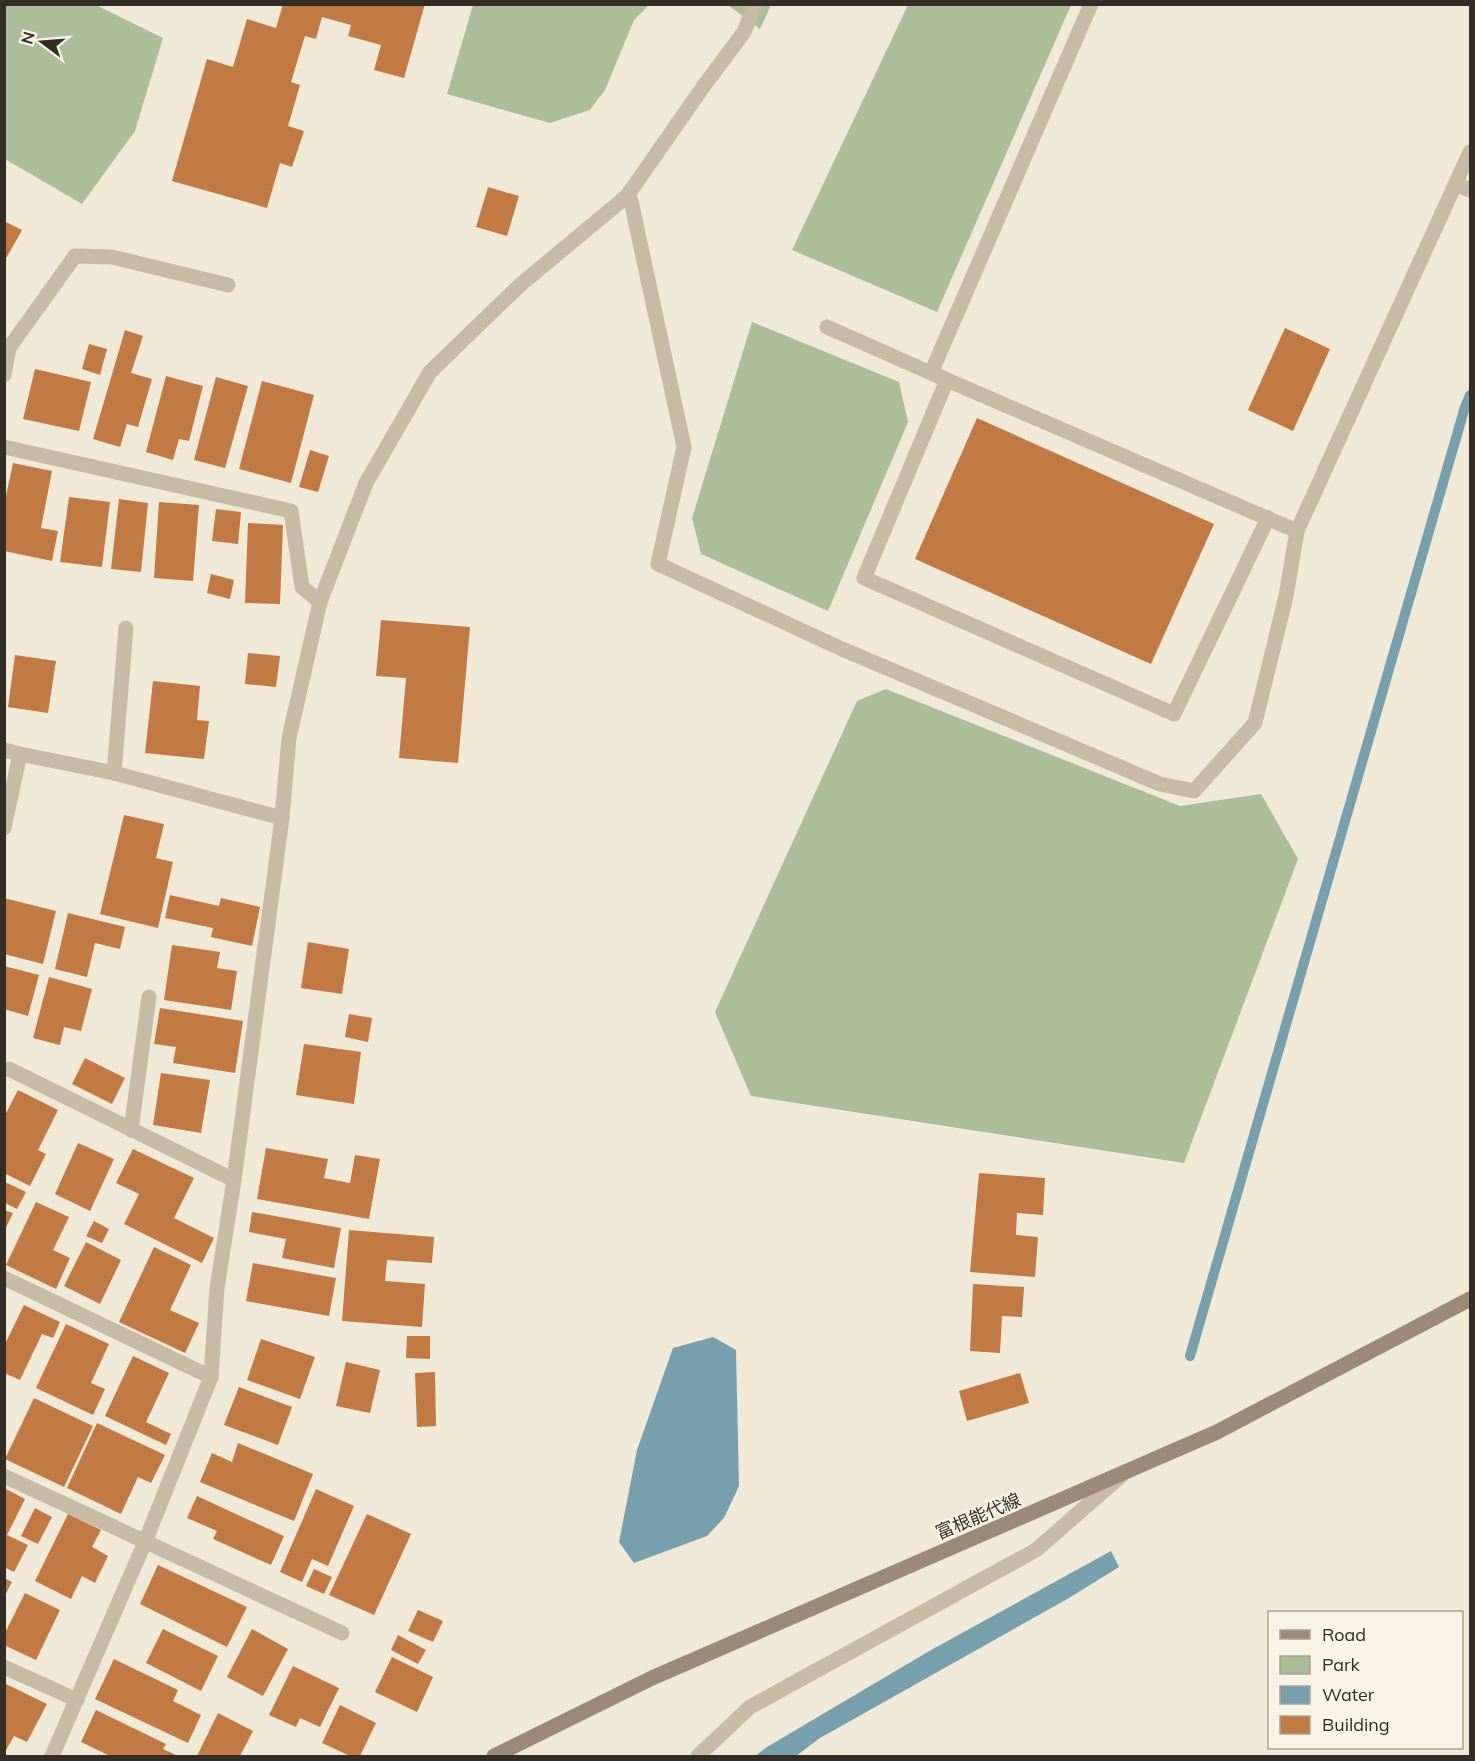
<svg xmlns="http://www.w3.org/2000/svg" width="1475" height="1761" font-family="Mulish,'Noto Sans JP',sans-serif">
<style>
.green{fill:#abbe99}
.water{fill:#78a0ac}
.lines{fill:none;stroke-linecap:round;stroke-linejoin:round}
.stream{stroke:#78a0ac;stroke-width:10}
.building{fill:#c27a45}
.lane{stroke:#c7bba5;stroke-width:15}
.street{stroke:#c7bba5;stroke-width:15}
.secondary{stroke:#9b8a77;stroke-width:15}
.labels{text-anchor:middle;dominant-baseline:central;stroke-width:4.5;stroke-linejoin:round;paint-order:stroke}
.street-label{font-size:18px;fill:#332d26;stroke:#f8f3e4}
</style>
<rect width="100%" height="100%" fill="#f0e9d8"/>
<g class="green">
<path d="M5,4L96,5L163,38L135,131L82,204L5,159Z"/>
<path d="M473,5V4L649,5L634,20L605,90L590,110L550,123L447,94Z"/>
<path d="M728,5H771L760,29Z"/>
<path d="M908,5H1071L937,312L792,250Z"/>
<path d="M752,322L899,382L908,422L828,611L701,554L692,518Z"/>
<path d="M886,689L1180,806L1261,794L1298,859L1184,1163L751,1096L715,1012L857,701Z"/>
</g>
<g class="water">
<path d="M713,1337L736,1350L739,1486L724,1518L707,1536L634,1563L619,1542L637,1450L673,1348Z"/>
<path d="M1111,1551L1119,1567L1069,1598L820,1738L796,1756H755L767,1747L931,1650Z"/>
</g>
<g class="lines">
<path class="stream" d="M1190,1356L1465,407L1470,395"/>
</g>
<g class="building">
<path d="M283,4H425L404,78L374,70L381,45L348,36L351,25L322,17L316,39L305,36L291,82L300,85L288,126L304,131L292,167L280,163L267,208L172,181L207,59L233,67L247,19L276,28Z"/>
<path d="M488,187L519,196L507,236L476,227Z"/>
<path d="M4,221L22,230L4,262Z"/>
<path d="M1285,328L1330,349L1293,431L1248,410Z"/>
<path d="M125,330L143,336L131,373L152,379L138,427L127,424L120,447L93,439Z"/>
<path d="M89,344L107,349L100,375L82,369Z"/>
<path d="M35,369L91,382L79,431L23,419Z"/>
<path d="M166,376L203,386L189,441L179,439L173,460L146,452Z"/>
<path d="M216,377L248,386L225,468L194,460Z"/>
<path d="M262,381L314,395L291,483L239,469Z"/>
<path d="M977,418L1214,524L1151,664L915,559Z"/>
<path d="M310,450L329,456L318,492L299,487Z"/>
<path d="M13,463L52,471L41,528L58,531L52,561L4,551V505Z"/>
<path d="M69,497L110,502L102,567L60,562Z"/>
<path d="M119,499L148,503L141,572L111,569Z"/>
<path d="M159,502L199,505L193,581L154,578Z"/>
<path d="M216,509L241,512L238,544L212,541Z"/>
<path d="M248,523L283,525L280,604L245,603Z"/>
<path d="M211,574L234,580L230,599L207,593Z"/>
<path d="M381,620L470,627L458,763L399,758L406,678L376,676Z"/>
<path d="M248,653L280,656L276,687L245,684Z"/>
<path d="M15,655L56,661L48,713L8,707Z"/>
<path d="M153,681L200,686L197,720L209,721L204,759L145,753Z"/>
<path d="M124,815L164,824L156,858L173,862L158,928L100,914Z"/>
<path d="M170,895L219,906L221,898L260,907L252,946L211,937L213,928L165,918Z"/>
<path d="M4,898L56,911L43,964L4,954Z"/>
<path d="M68,913L125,927L120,949L95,943L87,977L55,969Z"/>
<path d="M308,942L349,949L342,994L301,988Z"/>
<path d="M172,945L220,952L217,968L237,971L231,1010L164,1000Z"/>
<path d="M4,966L39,975L28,1016L4,1009Z"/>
<path d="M49,977L92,989L81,1031L64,1027L60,1045L33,1038Z"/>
<path d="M160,1008L243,1021L235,1073L173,1063L176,1047L154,1044Z"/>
<path d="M349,1014L372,1018L368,1042L345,1037Z"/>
<path d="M304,1044L361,1052L354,1104L296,1095Z"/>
<path d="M85,1058L125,1078L112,1104L72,1084Z"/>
<path d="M161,1073L210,1080L201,1133L153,1125Z"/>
<path d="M18,1090L58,1110L38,1150L46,1154L30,1186L4,1173V1117Z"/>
<path d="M78,1143L114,1159L90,1211L55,1194Z"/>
<path d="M266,1148L328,1159L324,1178L350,1183L355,1155L380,1159L369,1219L257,1199Z"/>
<path d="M133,1149L194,1178L174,1218L214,1238L202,1263L124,1224L139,1194L116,1183Z"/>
<path d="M979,1173L1045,1178L1043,1215L1017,1213L1016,1235L1038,1237L1035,1277L970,1272Z"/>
<path d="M5,1182L26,1192L17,1209L5,1203Z"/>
<path d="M36,1202L69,1217L53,1250L70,1258L56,1289L6,1265Z"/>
<path d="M4,1210L13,1213L4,1232Z"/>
<path d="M252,1212L341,1228L334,1268L282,1258L286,1239L249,1232Z"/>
<path d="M94,1221L109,1229L102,1243L86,1236Z"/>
<path d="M349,1230L434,1237L432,1263L387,1260L385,1281L425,1284L422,1327L342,1321Z"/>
<path d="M86,1242L121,1260L100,1304L64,1286Z"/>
<path d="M154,1247L191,1265L170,1310L199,1323L185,1353L119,1322Z"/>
<path d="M253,1263L336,1278L329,1316L246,1301Z"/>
<path d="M973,1284L1024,1287L1022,1317L1002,1316L1000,1353L970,1351Z"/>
<path d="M24,1305L60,1322L53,1338L42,1334L20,1380L4,1373V1346Z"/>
<path d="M66,1324L109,1344L91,1383L105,1389L93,1415L36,1388Z"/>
<path d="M407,1336H430V1359L406,1358Z"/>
<path d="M261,1339L315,1357L300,1399L247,1380Z"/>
<path d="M133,1356L169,1373L146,1422L171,1434L166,1445L105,1416Z"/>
<path d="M346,1362L380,1370L370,1413L336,1406Z"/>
<path d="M435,1372L436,1426L417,1427L415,1373Z"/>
<path d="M1020,1373L1029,1403L967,1421L959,1391Z"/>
<path d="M239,1387L292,1407L278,1445L224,1425Z"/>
<path d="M34,1398L93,1426L64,1487L5,1459Z"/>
<path d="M97,1423L165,1455L151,1483L138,1477L121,1514L67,1488Z"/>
<path d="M238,1443L313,1474L294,1521L200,1482L212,1453L232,1462Z"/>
<path d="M4,1488L25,1499L7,1535L28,1545L14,1572L4,1567Z"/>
<path d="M316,1489L354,1506L328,1566L312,1559L302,1582L280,1572Z"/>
<path d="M197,1496L284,1536L271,1565L213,1539L217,1531L187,1518Z"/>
<path d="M35,1508L52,1517L38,1544L21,1536Z"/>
<path d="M68,1514L101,1530L92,1547L108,1556L95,1583L82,1576L71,1599L35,1581Z"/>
<path d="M367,1514L411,1534L374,1615L329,1595Z"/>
<path d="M158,1565L247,1607L227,1647L140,1604Z"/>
<path d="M314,1569L332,1577L324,1594L306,1586Z"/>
<path d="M4,1578L12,1582L4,1597Z"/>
<path d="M25,1593L60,1610L36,1660L4,1645V1635Z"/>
<path d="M418,1610L443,1621L433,1642L408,1631Z"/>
<path d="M163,1629L218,1656L201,1691L146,1663Z"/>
<path d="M252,1629L288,1649L263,1696L227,1677Z"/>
<path d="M398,1635L426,1650L418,1664L391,1650Z"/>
<path d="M392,1657L433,1677L417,1712L375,1692Z"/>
<path d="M114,1659L178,1690L173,1701L201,1715L188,1743L95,1699Z"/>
<path d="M293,1666L339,1688L320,1727L300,1718L296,1727L269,1715Z"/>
<path d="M4,1683L47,1704L27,1742L14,1736L4,1754Z"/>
<path d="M340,1705L376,1723L360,1756H350L322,1743Z"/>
<path d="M96,1710L166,1744L163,1749L178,1756H110L81,1742Z"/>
<path d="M218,1713L253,1731L240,1756H197Z"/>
</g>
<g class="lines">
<g class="lane">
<path d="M1091,4L931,373L1297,531L1470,152"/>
<path d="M827,327L931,373"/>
<path d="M947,380L864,578L1174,714L1268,518"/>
</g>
<g class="street">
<path d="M1456,184L1470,190"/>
<path d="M627,196L631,201L684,447L658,564L842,649L1160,784L1194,791L1255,723L1286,596L1297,531"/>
<path d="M4,375L9,348L75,256L112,257L228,285"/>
<path d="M4,447L291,511L302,587L320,602"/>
<path d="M4,750L20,754"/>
<path d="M114,773L126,628"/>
<path d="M4,828L20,754L114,773L282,818"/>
<path d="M9,1069L234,1180"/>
<path d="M131,1130L149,997"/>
<path d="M4,1278L211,1377"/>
<path d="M4,1476L342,1633"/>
<path d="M4,1667L77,1700"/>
<path d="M52,1756L145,1542L211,1377L217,1288L234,1180L282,818L289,738L320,602L366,483L430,372L520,285L627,196L703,87L744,32L755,4"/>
<path d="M698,1756L750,1707L1036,1550L1122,1475"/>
</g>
<path class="secondary" d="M494,1756L652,1678L1217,1432L1470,1299"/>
</g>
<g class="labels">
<g class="street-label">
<text transform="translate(978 1516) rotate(-23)">富根能代線</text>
</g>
</g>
<rect width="1475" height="1761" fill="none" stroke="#332d26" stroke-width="12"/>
<rect x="1268" y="1611" width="195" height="138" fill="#f8f3e4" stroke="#a9a498" stroke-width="1.5"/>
<rect x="1280" y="1630" width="30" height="9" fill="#9b8a77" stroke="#a9a498" stroke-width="1.5"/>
<text x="1322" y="1641" font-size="18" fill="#332d26">Road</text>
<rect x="1280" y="1656" width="30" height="18" fill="#abbe99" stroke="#a9a498" stroke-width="1.5"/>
<text x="1322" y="1671" font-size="18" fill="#332d26">Park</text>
<rect x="1280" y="1686" width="30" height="18" fill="#78a0ac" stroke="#a9a498" stroke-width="1.5"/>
<text x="1322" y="1701" font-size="18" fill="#332d26">Water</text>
<rect x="1280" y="1716" width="30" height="18" fill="#c27a45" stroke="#a9a498" stroke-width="1.5"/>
<text x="1322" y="1731" font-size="18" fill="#332d26">Building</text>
<g transform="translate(42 42) rotate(286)" stroke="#f8f3e4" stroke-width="4.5" paint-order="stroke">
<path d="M0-4.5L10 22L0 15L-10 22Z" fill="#332d26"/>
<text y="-9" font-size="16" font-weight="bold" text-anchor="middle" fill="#332d26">N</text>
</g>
</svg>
